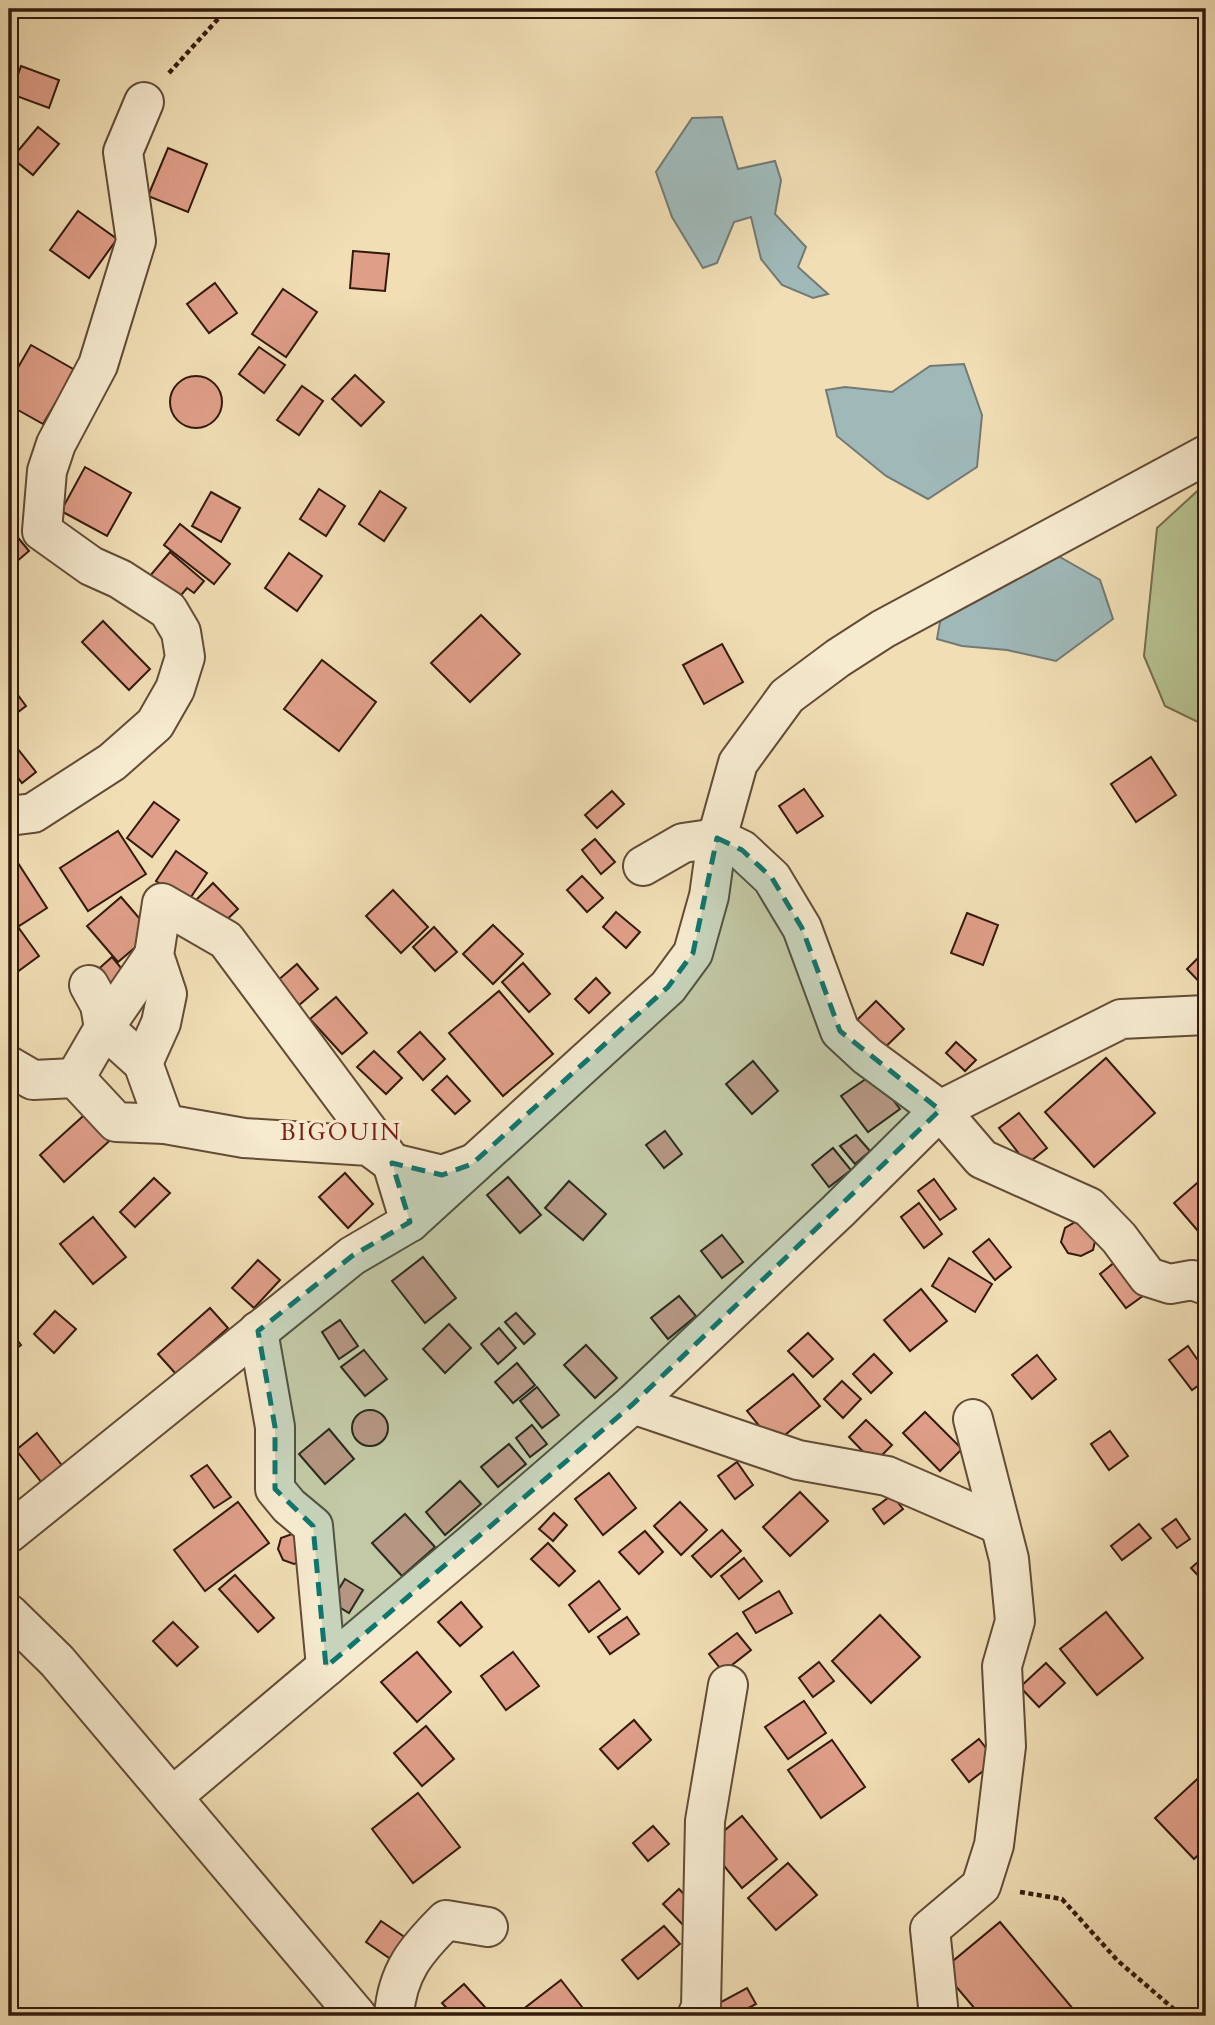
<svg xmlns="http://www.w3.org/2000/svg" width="1215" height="2025" font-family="Cardo,serif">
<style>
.green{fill:#b7c290;stroke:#746e4e;stroke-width:2}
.water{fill:#9fb9b9;stroke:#737974;stroke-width:2}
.building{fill:#df9e88;stroke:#321a0c;stroke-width:2}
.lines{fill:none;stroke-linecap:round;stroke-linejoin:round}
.minor-casing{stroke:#624b36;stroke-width:42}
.path{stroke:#321a0c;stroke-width:4.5;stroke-dasharray:5 3.5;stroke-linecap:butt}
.minor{stroke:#f6eacf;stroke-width:38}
.marked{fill:#0f766e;fill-opacity:0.2;stroke:#0f766e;stroke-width:5;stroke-dasharray:14 9;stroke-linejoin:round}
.labels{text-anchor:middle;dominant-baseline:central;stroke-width:6;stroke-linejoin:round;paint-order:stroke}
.neighbourhood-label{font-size:23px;letter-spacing:2px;fill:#7a1f14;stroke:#f6eacf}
</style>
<rect width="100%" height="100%" fill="#f1deb5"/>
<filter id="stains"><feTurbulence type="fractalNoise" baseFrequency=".00286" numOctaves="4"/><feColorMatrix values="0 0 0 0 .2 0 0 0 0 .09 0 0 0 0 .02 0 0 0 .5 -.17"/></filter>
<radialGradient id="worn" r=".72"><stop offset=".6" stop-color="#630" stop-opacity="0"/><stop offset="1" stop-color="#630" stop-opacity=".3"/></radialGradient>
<path class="green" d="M1206,483V726L1165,706L1144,656L1157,528Z"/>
<g class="water">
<path d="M722,117L738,169L775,161L781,180L775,214L806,247L798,267L828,294L813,298L782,285L761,259L751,217L734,222L717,263L703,268L672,217L656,172L692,118Z"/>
<path d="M964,364L982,415L977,467L928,499L886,476L837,436L826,390L845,387L892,392L930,366Z"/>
<path d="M1060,557L1100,580L1113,619L1056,661L1007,650L962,646L937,639L943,605L1027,562Z"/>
</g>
<g class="building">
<path d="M21,66L59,80L49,108L11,94Z"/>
<path d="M38,127L59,144L33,175L12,158Z"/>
<path d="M168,148L207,164L188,212L148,196Z"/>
<path d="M78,211L117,239L89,278L50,250Z"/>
<path d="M353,251L389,254L385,291L350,288Z"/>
<path d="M215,283L237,313L209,333L187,304Z"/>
<path d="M283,289L317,312L286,357L252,334Z"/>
<path d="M31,345L75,370L43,424L9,405V383Z"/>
<path d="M259,347L285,365L264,393L239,374Z"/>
<path d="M355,375L384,402L361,426L332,399Z"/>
<circle cx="196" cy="402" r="26"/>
<path d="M302,386L323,401L299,435L277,420Z"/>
<path d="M85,467L131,493L107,536L61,511Z"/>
<path d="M319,489L345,506L326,536L300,519Z"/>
<path d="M380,491L406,508L384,541L359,524Z"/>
<path d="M211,492L240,508L221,542L192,526Z"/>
<path d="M180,524L230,564L214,584L164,545Z"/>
<path d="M10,528L29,551L9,568V529Z"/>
<path d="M170,552L204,581L194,593L187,588L172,606L144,583Z"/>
<path d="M289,553L322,576L297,611L265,588Z"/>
<path d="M481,615L520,654L470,702L431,663Z"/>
<path d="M103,621L150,669L129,690L82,642Z"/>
<path d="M722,644L743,682L704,704L683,665Z"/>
<path d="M322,660L376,702L339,751L284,709Z"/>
<path d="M9,683L26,706L9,719Z"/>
<path d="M10,739L36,772L22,783L9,766Z"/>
<path d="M1151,757L1176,795L1136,822L1111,784Z"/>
<path d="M804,789L823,816L797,833L779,806Z"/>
<path d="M612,791L624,804L597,828L585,815Z"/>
<path d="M154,802L179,820L152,857L127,838Z"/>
<path d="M118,831L146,874L88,911L60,868Z"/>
<path d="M595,839L615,862L601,874L582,850Z"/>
<path d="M176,851L207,873L187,903L156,881Z"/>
<path d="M18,863L47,908L19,926L9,910V869Z"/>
<path d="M582,876L603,898L587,912L567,890Z"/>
<path d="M213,883L238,909L220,926L196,900Z"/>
<path d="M393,890L428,927L401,953L366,916Z"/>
<path d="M121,897L152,933L118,962L87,926Z"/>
<path d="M616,912L640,932L626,948L603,927Z"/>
<path d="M967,913L998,925L983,965L951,953Z"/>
<path d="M13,920L39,956L9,978V923Z"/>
<path d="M493,925L523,954L493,984L463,954Z"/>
<path d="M434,927L457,952L435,971L413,947Z"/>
<path d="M1206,950V989L1187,969Z"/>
<path d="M112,957L131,980L113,995L94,973Z"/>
<path d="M523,963L550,994L529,1012L502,982Z"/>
<path d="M297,964L318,989L298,1006L277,981Z"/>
<path d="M596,978L610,993L589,1013L575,999Z"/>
<path d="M499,991L553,1054L503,1096L449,1033Z"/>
<path d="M336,997L367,1033L342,1054L310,1019Z"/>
<path d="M876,1001L904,1029L876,1056L849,1028Z"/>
<path d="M420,1032L445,1059L423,1080L398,1052Z"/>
<path d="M956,1042L976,1060L965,1071L946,1053Z"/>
<path d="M374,1051L402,1078L386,1094L357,1067Z"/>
<path d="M1106,1058L1155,1113L1094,1167L1045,1112Z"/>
<path d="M753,1061L778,1091L752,1114L726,1084Z"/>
<path d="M873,1074L900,1109L868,1132L841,1096Z"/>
<path d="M447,1076L470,1101L455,1114L432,1090Z"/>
<path d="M92,1108L116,1135L64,1182L40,1155Z"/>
<path d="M1019,1113L1047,1148L1027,1164L999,1128Z"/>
<path d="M665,1131L682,1154L664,1168L646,1145Z"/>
<path d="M856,1135L870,1151L855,1164L840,1146Z"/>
<path d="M833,1148L851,1170L829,1187L812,1165Z"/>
<path d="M345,1173L373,1204L348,1228L319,1197Z"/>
<path d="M508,1177L541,1215L520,1233L487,1195Z"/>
<path d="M154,1178L170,1193L135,1227L120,1212Z"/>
<path d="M1203,1178L1206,1182V1237L1204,1238L1174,1203Z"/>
<path d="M934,1179L956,1209L940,1220L918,1191Z"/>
<path d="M569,1181L606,1214L583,1240L545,1208Z"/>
<path d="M919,1203L942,1234L924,1248L901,1217Z"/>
<path d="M93,1217L126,1257L93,1284L60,1244Z"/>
<path d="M1077,1221L1096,1237L1093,1250L1081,1256L1068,1253L1061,1242L1065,1228Z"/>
<path d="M722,1235L743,1262L722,1278L701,1251Z"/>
<path d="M989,1239L1011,1267L995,1280L973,1252Z"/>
<path d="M423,1257L456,1298L425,1323L392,1281Z"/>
<path d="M949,1258L992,1284L975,1312L932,1286Z"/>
<path d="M1120,1258L1147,1293L1126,1308L1100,1274Z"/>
<path d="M258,1260L280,1280L254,1308L232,1288Z"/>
<path d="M921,1289L947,1321L910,1351L884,1320Z"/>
<path d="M679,1296L696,1316L668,1339L651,1318Z"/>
<path d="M210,1308L228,1328L176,1374L158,1354Z"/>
<path d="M55,1311L76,1329L54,1353L34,1334Z"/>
<path d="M516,1313L535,1334L524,1344L505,1322Z"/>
<path d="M340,1320L358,1346L339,1359L322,1332Z"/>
<path d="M449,1324L471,1348L445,1373L423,1349Z"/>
<path d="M499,1328L516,1348L498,1364L481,1344Z"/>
<path d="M9,1329L21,1345L9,1354Z"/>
<path d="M808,1333L833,1359L813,1377L788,1351Z"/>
<path d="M586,1345L617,1378L595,1398L564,1365Z"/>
<path d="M1188,1346L1206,1372V1380L1192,1390L1169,1360Z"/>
<path d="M364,1350L387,1379L365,1396L341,1367Z"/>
<path d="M874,1354L892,1373L871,1393L853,1374Z"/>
<path d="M1037,1355L1056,1379L1032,1399L1012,1375Z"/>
<path d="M517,1363L535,1385L513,1403L495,1382Z"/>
<path d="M793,1374L820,1406L774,1444L747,1411Z"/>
<path d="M842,1381L861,1399L843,1418L824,1399Z"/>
<path d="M537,1387L559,1415L542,1428L520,1401Z"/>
<circle cx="370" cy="1428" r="18"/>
<path d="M925,1412L962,1449L940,1471L903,1433Z"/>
<path d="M866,1420L892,1445L874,1463L849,1437Z"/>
<path d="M532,1425L547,1444L530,1457L516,1438Z"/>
<path d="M329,1429L354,1459L325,1484L299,1454Z"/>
<path d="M1110,1431L1128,1456L1109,1470L1091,1444Z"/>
<path d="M37,1433L67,1472L46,1488L16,1450Z"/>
<path d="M509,1444L526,1464L498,1487L481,1467Z"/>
<path d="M737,1462L753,1485L735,1499L718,1476Z"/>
<path d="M207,1465L231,1497L214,1508L191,1476Z"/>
<path d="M609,1473L636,1508L603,1535L575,1499Z"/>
<path d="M460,1481L481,1504L445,1535L426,1512Z"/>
<path d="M800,1492L828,1521L790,1556L763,1527Z"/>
<path d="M892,1495L903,1509L884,1524L873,1509Z"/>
<path d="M238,1502L269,1543L205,1591L174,1550Z"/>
<path d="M680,1502L707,1530L681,1555L654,1526Z"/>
<path d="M554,1513L567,1525L553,1541L539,1529Z"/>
<path d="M405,1514L435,1547L402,1576L372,1543Z"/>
<path d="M1176,1519L1190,1539L1177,1548L1162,1529Z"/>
<path d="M1139,1524L1151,1538L1122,1560L1111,1546Z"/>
<path d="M722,1530L741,1551L711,1577L692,1556Z"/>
<path d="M645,1531L663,1552L639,1574L619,1552Z"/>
<path d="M292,1534L307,1542L300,1562L294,1564L283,1560L278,1549L281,1538Z"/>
<path d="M548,1543L575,1571L559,1586L531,1559Z"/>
<path d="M1206,1555V1584L1191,1568Z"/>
<path d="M744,1558L762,1581L739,1599L721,1576Z"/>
<path d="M235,1575L274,1618L258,1632L219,1589Z"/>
<path d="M345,1579L363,1590L349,1613L331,1602Z"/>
<path d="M599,1581L620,1609L589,1632L569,1605Z"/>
<path d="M779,1591L792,1613L756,1633L743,1612Z"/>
<path d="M461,1602L482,1627L460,1646L438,1622Z"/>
<path d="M1106,1612L1143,1658L1097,1695L1060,1649Z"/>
<path d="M880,1615L920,1657L871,1703L832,1661Z"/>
<path d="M627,1617L639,1634L610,1654L598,1637Z"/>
<path d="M173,1622L198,1647L177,1666L153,1641Z"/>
<path d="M737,1633L751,1650L723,1672L709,1654Z"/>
<path d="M417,1652L451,1692L417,1722L381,1682Z"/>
<path d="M513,1652L539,1686L506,1710L481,1676Z"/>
<path d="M819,1662L834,1681L813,1697L799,1678Z"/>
<path d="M1046,1663L1065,1683L1039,1707L1020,1687Z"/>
<path d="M804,1701L826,1733L788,1759L765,1727Z"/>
<path d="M634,1720L651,1740L618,1769L600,1749Z"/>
<path d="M426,1726L454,1759L422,1786L394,1753Z"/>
<path d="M979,1739L996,1761L969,1782L952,1760Z"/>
<path d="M832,1740L865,1787L821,1818L788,1770Z"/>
<path d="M1206,1771V1848L1194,1859L1155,1818Z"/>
<path d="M418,1793L460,1847L413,1883L372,1829Z"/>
<path d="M742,1816L777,1859L742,1888L707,1845Z"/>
<path d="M653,1826L669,1844L648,1861L633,1843Z"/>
<path d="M788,1863L817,1895L776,1930L748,1898Z"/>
<path d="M679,1889L701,1912L685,1927L663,1904Z"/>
<path d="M381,1921L409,1940L395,1962L366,1942Z"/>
<path d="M1000,1922L1079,2016H981L942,1970Z"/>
<path d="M664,1926L680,1944L638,1979L622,1960Z"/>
<path d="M561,1980L589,2016H533L526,2007Z"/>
<path d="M464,1984L493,2016H454L442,2003Z"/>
<path d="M747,1988L756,2004L733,2016H714L710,2008Z"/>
</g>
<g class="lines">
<defs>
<g id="minor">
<path d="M9,816L33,813L112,762L155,724L175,689L185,657L181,632L168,610L120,579L91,566L42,531L47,471L56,444L98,365L136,241L123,152L144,102"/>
<path d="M643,866L683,843L717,838L742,850L772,878L802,928L840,1031L867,1056L940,1110L982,1159L1089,1207L1119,1238L1148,1277L1170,1284L1192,1280L1206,1285"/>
<path d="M89,985L100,1005L104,1028L143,1063L165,1124"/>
<path d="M143,1063L161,1023L167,994L154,955L162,903L226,940L392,1163L410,1222"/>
<path d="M9,1066L33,1080L75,1078L116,1122L165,1124L244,1138L369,1146L392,1163L442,1175L472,1164"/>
<path d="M75,1078L104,1028L154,955"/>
<path d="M258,1331L275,1427V1489L289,1506L313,1526L326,1667"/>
<path d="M633,1404L798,1460L887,1476L1000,1525"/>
<path d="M9,1533L352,1256L410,1222L668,987L693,953L709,896L717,838L738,763L787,696L838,658L883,629L1206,455"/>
<path d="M9,1614L57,1661L357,2016"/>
<path d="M172,1797L474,1542L633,1404L838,1211L940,1110L1121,1019L1206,1015"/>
<path d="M394,2016C397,1972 416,1950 446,1920L488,1927"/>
<path d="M697,2016L701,2007L705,1821L728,1685"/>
<path d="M939,2016L930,1929L981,1886L994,1845L1006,1746L1002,1666L1015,1621L1009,1559L973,1419"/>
</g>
</defs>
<use href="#minor" class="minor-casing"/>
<g class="path">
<path d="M169,73L227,9"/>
<path d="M1020,1892L1062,1899L1118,1961L1182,2016"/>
</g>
<use href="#minor" class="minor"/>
</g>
<path class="marked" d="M717,838L742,850L772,878L802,928L840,1031L940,1110L633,1404L326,1667L313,1526L275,1489V1427L258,1331L352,1256L410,1222L392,1163L442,1175L472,1164L668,987L693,953Z"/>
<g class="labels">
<g class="neighbourhood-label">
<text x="341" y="1132">BIGOUIN</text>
</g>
</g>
<rect width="1215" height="2025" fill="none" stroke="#f1deb5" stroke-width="35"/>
<rect x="10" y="10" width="1194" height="2004" fill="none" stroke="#321a0c" stroke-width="3.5"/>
<rect x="18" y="18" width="1180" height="1990" fill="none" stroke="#321a0c" stroke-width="2"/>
<rect width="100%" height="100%" filter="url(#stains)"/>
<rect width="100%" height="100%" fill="url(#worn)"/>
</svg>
